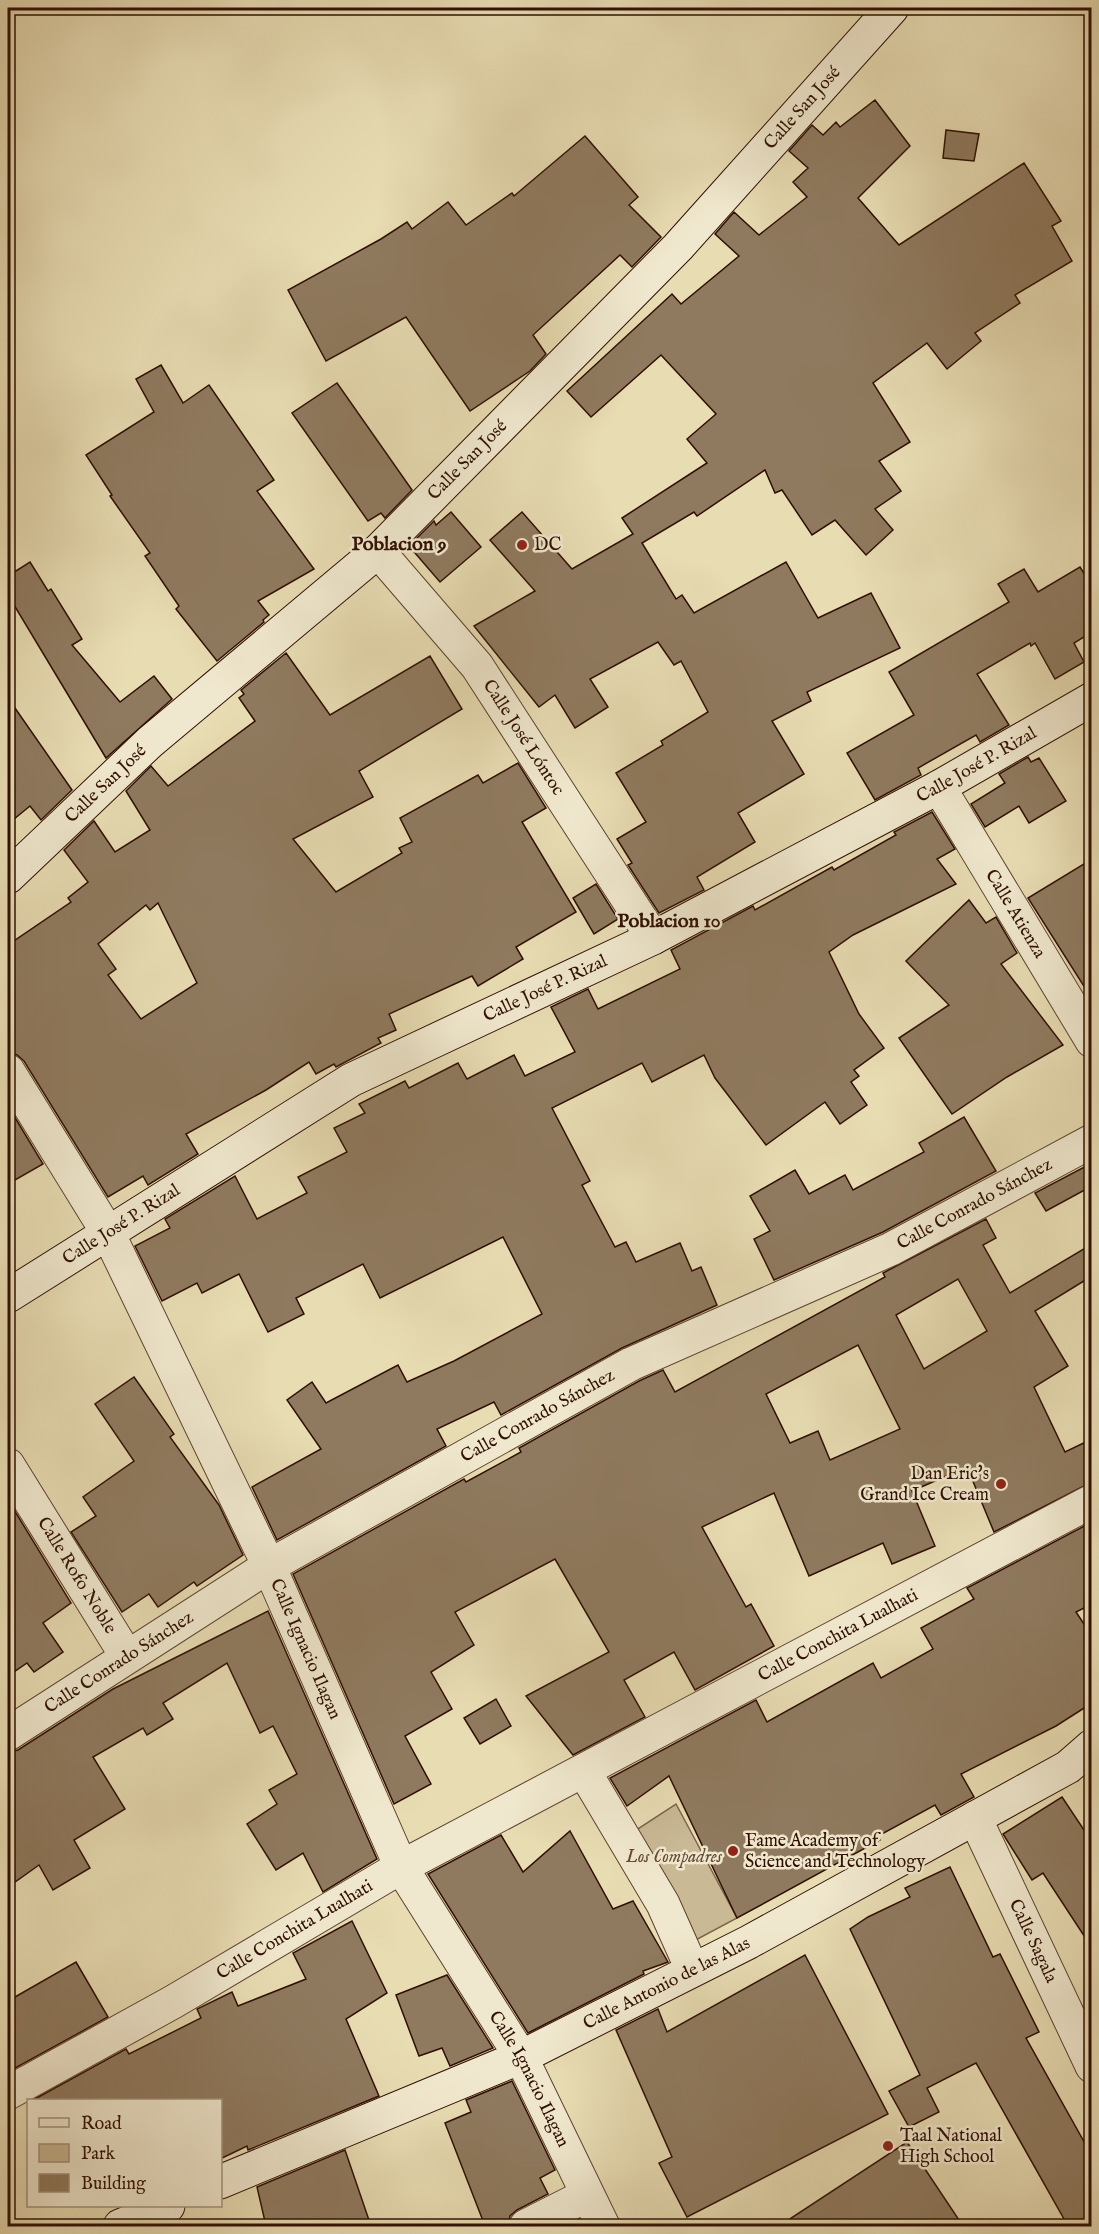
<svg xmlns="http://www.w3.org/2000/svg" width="1099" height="2234" font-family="'IM FELL English',serif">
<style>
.green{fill:#c9b995;stroke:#7c644c;stroke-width:1.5}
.building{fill:#8f7a5f;stroke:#2f0f03;stroke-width:1.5;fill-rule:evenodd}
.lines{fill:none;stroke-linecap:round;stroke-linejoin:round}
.street-casing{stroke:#5d422f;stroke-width:35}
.secondary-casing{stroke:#2f0f03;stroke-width:35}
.street{stroke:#f0e8ce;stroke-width:33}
.secondary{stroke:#f0e8ce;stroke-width:33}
.poi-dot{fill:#8f2418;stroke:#f0e8ce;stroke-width:2}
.labels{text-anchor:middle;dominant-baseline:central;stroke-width:5;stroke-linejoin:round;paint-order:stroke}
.street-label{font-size:18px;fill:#2f0f03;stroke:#f0e8ce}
.poi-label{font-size:18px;fill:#2f0f03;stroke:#f0e8ce;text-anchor:start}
.park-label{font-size:18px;font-style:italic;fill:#654a36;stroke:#f0e8ce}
.neighbourhood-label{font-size:20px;font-weight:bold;fill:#2f0f03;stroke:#f0e8ce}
</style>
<rect width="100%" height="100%" fill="#e8dcb3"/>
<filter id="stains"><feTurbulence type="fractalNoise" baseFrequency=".00333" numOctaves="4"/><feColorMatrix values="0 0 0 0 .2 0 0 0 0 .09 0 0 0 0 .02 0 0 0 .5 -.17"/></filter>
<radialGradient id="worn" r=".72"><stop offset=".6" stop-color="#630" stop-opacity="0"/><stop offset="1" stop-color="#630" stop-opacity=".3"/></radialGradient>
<path class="green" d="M676,1804L737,1918L692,1942L630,1834Z"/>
<g class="building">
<path d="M875,100L910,146L858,198L899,245L1024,163L1061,221L1052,226L1072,261L1015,295L1020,303L975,333L981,341L947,369L927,343L873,383L910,442L879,461L901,491L875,509L893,530L866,555L835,520L812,535L782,490L775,493L765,470L697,516L694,512L642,543L676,599L682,595L694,613L786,562L818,618L871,593L900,648L807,692L811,701L772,721L804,774L738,813L755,842L697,877L704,890L659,913L628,865L632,863L617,839L646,822L616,773L663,745L661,741L708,712L681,661L674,665L658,642L590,679L608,707L575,728L555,695L539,707L474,626L535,591L490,540L522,512L572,569L633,534L622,518L707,463L687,439L716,414L661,355L591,417L567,391L672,294L681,304L739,256L715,234L734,212L759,235L807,197L793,182L808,168L789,151L812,125L823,135L836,122L840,127Z"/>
<path d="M946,130L979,134L974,161L943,158Z"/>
<path d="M585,136L638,197L629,205L661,237L632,267L620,255L533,335L546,354L530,371L470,411L406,317L326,361L288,290L381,239L407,222L412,229L448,202L466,225L512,193L514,196Z"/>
<path d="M161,365L183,403L209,385L274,480L257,491L314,569L258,601L269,615L263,620L264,622L217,661L176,609L179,606L145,556L150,553L110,496L112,495L86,455L154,412L136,379Z"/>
<path d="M337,383L412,490L385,518L381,513L368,521L292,413Z"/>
<path d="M451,512L481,547L440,582L409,546L434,521L436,525Z"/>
<path d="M30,562L48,591L51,589L82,639L72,645L120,702L154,676L172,699L106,758L8,595V576Z"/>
<path d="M1080,567L1092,586V632L1074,643L1084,662L1055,679L1035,643L1031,646L1030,643L977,674L1009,725L980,742L976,735L918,768L921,775L875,800L847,753L914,715L889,672L1009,602L998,584L1024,569L1038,592Z"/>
<path d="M286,653L330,715L430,656L462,709L359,771L373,797L293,839L336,892L402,853L399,848L412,842L400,818L478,775L483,783L518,763L546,808L522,822L576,912L516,947L523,959L478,986L472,976L389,1014L396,1030L378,1038L381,1043L336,1067L334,1064L316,1074L309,1062L266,1090L186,1134L198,1154L148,1185L143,1176L108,1197L24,1061L17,1055L8,1052V945L71,902L68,898L88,882L64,850L94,821L115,852L150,830L126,791L151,766L168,786L255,721L239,698L244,694L241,690ZM158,903L197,983L141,1019L108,975L116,969L98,944L146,905L150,910Z"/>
<path d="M8,698L72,790L41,820L30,806L8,824Z"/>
<path d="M1028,757L1031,762L1039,758L1066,801L1029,823L1019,806L985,827L971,804L1005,783L999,774Z"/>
<path d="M932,812L955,849L937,859L956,884L853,935L829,952L859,1014L884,1048L854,1070L859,1076L851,1082L867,1105L840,1124L825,1102L766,1145L715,1078L704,1055L652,1082L642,1063L552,1108L590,1181L582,1185L615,1247L626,1242L636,1262L680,1243L692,1271L701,1267L717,1305L622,1348L501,1415L494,1402L437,1429L446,1446L277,1540L252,1487L321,1449L287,1400L312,1382L326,1403L398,1365L407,1382L454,1361L542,1314L503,1237L380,1298L363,1264L296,1298L304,1314L268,1332L239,1274L202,1293L197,1283L162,1301L135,1246L170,1228L165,1219L235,1176L257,1219L307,1193L298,1177L347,1152L334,1128L365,1113L359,1104L405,1081L409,1088L458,1063L467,1079L514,1055L525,1076L575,1052L551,1007L588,989L598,1009L680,969L671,950L753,906L755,910L832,867L834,870L896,835L894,832Z"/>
<path d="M1092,859V999L1028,898Z"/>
<path d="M596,884L618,919L594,934L573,898Z"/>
<path d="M969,900L986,923L996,917L1017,953L1001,964L1063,1045L1007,1077L952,1114L899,1038L949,1005L906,961Z"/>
<path d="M8,1106L43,1164L8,1184Z"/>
<path d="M964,1117L996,1171L883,1232L774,1280L754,1239L770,1231L750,1196L795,1170L809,1194L845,1175L853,1190L924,1152L919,1143Z"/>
<path d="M1092,1163V1186L1046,1211L1035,1193Z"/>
<path d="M986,1219L996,1238L983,1245L1010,1293L1092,1244V1276L1035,1311L1068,1366L1034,1387L1065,1452L1092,1439V1482L994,1532L967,1467L912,1491L935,1546L892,1564L883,1543L809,1576L774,1493L702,1527L746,1607L751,1604L774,1646L695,1690L674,1652L624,1680L645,1717L573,1755L526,1696L609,1652L555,1559L455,1612L474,1645L431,1672L452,1709L405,1736L431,1784L394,1804L293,1574L464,1479L466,1482L521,1452L519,1448L639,1381L663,1370L675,1392L885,1277L883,1273ZM958,1279L987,1331L924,1369L896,1315ZM858,1345L900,1429L830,1460L818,1431L790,1443L766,1394Z"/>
<path d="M134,1377L174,1434L170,1437L219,1505L243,1555L197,1586L194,1582L158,1607L149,1594L122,1612L71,1532L96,1516L83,1497L134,1461L95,1404Z"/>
<path d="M8,1500L71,1603L43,1623L63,1652L34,1672L27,1663L8,1676Z"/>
<path d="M1092,1522V1604L1076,1612L1092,1636V1703L1056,1726L961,1774L974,1797L941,1815L935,1805L878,1836L880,1840L737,1918L669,1776L627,1806L610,1778L756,1700L767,1722L873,1663L881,1678L933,1649L921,1628L974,1599L967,1588Z"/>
<path d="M268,1611L377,1859L323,1892L303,1853L276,1870L247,1824L277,1804L269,1790L297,1774L273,1726L260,1733L227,1663L163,1703L173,1719L147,1735L143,1728L93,1757L125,1809L74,1840L90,1868L53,1890L39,1865L8,1887V1752L18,1750L113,1689Z"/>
<path d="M496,1699L511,1726L480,1744L464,1718Z"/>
<path d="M1062,1797L1092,1842V1948L1043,1873L1032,1880L1003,1834Z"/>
<path d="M570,1831L613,1909L633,1901L668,1962L643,1971L644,1974L528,2033L428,1874L501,1835L523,1872Z"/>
<path d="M950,1867L993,1957L1000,1954L1039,2032L1026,2038L1092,2156V2226H1068L976,2063L927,2088L939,2112L909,2127L889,2091L920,2075L850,1929L868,1917L910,1897L905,1888Z"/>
<path d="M352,1921L387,1993L346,2019L379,2096L248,2150L247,2146L220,2159V2100H33L126,2049L129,2054L201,2018L197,2009L232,1992L238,2006L306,1979L293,1953Z"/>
<path d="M805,1955L888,2114L687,2217L659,2163L672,2157L616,2030L658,2009L667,2032Z"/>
<path d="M76,1962L108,2017L8,2072V2001Z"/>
<path d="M447,1975L493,2048L450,2066L442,2048L419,2056L396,1995Z"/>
<path d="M512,2081L555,2170L540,2178L548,2194L517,2210L510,2216L508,2226H485L445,2123L471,2112L466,2100Z"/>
<path d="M907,2142L963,2226H779Z"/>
<path d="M345,2150L371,2226H266L257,2187Z"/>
</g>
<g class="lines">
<defs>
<g id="street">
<path id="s1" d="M378,551L477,666L653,938"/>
<path id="s2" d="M939,787L1092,1041"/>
<path id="s3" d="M8,1071L108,1233L269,1566L401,1867L521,2057L603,2226"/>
<path id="s4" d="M8,1465L126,1655"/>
<path id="s5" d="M8,1734L269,1566L631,1364L891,1249L1092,1141"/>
<path d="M584,1771L663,1904L692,1969"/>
<path id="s6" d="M975,1818L1092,2066"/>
<path id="s7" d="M8,2093L173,2002L401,1867L1092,1501"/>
<path d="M526,2226L587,2195"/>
</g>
<g id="secondary">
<path id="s8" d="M8,877L150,742L378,551L678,247L892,8"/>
<path id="s9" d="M8,1296L351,1080L653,938L939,787L1092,699"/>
<path id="s10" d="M220,2182L521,2057L749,1942L1068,1767L1092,1746"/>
<path d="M120,2226L168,2206"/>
</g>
</defs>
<use href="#street" class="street-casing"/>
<use href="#secondary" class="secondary-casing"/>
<use href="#street" class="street"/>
<use href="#secondary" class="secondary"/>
</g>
<g class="poi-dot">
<circle cx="522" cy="545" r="6"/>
<circle cx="1001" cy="1484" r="6"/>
<circle cx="733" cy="1851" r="6"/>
<circle cx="888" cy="2146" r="6"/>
</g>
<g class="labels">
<g class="street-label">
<text stroke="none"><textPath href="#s8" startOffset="1107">Calle San José</textPath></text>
<text stroke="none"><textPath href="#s8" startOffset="621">Calle San José</textPath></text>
<text stroke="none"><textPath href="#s1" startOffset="237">Calle José Lóntoc</textPath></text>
<text stroke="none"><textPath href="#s9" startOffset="1106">Calle José P. Rizal</textPath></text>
<text stroke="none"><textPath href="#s8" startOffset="135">Calle San José</textPath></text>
<text stroke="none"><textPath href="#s2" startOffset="148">Calle Atienza</textPath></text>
<text stroke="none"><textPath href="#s9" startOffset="620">Calle José P. Rizal</textPath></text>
<text stroke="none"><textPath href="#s5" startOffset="1104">Calle Conrado Sánchez</textPath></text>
<text stroke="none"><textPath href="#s9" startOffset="134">Calle José P. Rizal</textPath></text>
<text stroke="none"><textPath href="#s5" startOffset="618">Calle Conrado Sánchez</textPath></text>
<text stroke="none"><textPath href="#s4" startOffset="130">Calle Rofo Noble</textPath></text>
<text stroke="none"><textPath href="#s7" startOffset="948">Calle Conchita Lualhati</textPath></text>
<text stroke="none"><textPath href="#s3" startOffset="651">Calle Ignacio Ilagan</textPath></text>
<text stroke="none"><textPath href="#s5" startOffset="132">Calle Conrado Sánchez</textPath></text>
<text stroke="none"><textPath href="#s7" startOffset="330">Calle Conchita Lualhati</textPath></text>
<text stroke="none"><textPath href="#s6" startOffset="136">Calle Sagala</textPath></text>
<text stroke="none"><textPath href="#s10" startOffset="489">Calle Antonio de las Alas</textPath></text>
<text stroke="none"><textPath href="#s3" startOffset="1137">Calle Ignacio Ilagan</textPath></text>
</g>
<g class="poi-label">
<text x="534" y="545">DC</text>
<text x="989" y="1474" text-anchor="end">Dan Eric's<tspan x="989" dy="21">Grand Ice Cream</tspan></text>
<text x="745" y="1841">Fame Academy of<tspan x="745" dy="21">Science and Technology</tspan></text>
<text x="900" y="2136">Taal National<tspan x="900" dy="21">High School</tspan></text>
</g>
<g class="park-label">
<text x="674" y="1857">Los Compadres</text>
</g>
<g class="neighbourhood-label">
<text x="399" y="544">Poblacion 9</text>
<text x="669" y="921">Poblacion 10</text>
</g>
</g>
<rect width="1099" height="2234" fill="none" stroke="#e8dcb3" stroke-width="30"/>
<rect x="9" y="9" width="1081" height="2216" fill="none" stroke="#2f0f03" stroke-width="3"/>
<rect x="15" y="15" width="1069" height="2204" fill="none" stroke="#2f0f03" stroke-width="1.5"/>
<rect x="27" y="2099" width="195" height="108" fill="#f0e8ce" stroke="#a3917d" stroke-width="1.5"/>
<rect x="39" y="2118" width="30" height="9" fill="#f0e8ce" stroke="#a3917d" stroke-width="1.5"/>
<text x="81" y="2129" font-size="18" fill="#2f0f03">Road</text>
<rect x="39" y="2144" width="30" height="18" fill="#c9b995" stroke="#a3917d" stroke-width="1.5"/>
<text x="81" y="2159" font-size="18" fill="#2f0f03">Park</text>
<rect x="39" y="2174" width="30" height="18" fill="#8f7a5f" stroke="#a3917d" stroke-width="1.5"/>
<text x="81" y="2189" font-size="18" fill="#2f0f03">Building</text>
<rect width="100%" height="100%" filter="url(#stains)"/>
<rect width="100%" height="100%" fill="url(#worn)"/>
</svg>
